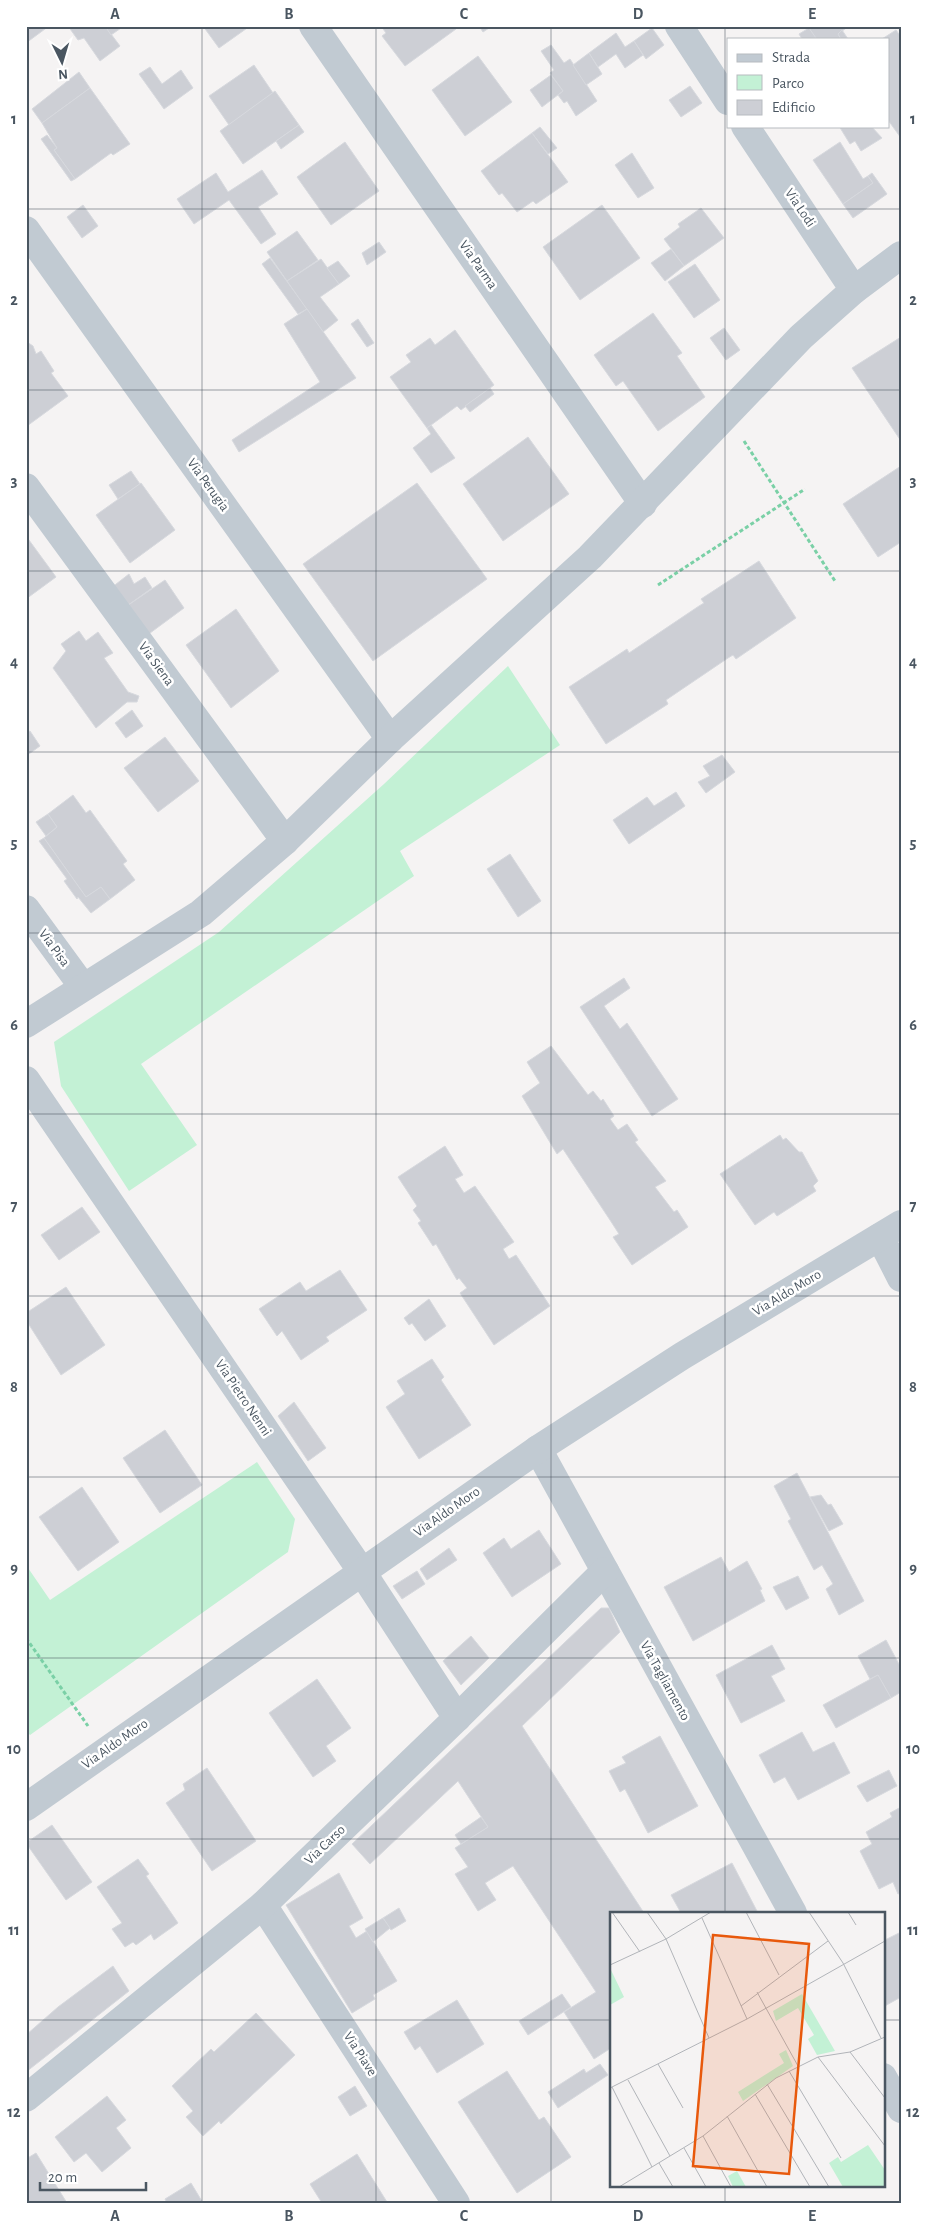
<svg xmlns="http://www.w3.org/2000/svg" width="927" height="2229" font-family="'Alegreya Sans',sans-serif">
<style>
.green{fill:#c3f1d5}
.building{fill:#cdcfd5;stroke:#d7d9de}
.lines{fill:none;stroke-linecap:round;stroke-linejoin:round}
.path{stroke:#7ad0a6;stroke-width:3;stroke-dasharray:4 2.5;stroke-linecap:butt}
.minor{stroke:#c1cad2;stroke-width:28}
.grid{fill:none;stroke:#4a5661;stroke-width:1;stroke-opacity:0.55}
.labels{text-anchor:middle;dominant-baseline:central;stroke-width:5;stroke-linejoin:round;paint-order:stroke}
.street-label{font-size:14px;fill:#4a5661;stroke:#fff}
.inset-road{fill:none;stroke:#b1b4b9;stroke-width:1}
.view{fill:#e8590c;fill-opacity:0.15;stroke:#e8590c;stroke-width:2.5}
.inset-edge{fill:none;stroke:#4a5661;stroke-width:2.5}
.neatline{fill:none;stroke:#4a5661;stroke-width:2}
.grid-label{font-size:16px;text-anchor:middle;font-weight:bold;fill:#4a5661}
</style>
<rect width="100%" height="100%" fill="#f5f3f3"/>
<g class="green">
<path d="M508,666L560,745L400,851L414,876L141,1064L197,1145L129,1191L61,1086L54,1042L219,932L384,784Z"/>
<path d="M257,1462L295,1519L288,1552L30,1735L26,1731V1565L50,1600Z"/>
</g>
<g class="building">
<path d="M26,26H49L26,43Z"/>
<path d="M68,26H105L120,46L100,61L84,38L78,40Z"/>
<path d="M105,26H124L111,35Z"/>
<path d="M203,26H250L219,48Z"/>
<path d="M381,26H454L456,29L405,66L382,36L386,33Z"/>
<path d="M479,26H492L483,32Z"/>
<path d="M811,26H849L838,34L841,39H816L809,28Z"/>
<path d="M652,28L664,45L646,59L634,41Z"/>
<path d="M809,28L816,38L802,39L799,34Z"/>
<path d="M842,30L848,39H841L838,34Z"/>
<path d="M896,30L901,37V138L888,120V39H882Z"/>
<path d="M616,33L625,47L634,41L643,55L625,68L616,54L598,67L589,53Z"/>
<path d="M551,45L564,63L570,59L597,101L576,116L567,101L564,103L558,95L563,91L550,73L554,70L541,51Z"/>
<path d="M589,53L602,74L586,85L573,65Z"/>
<path d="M478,56L512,102L465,136L432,90Z"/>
<path d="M254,65L273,93L229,125L209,96Z"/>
<path d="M150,67L162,84L181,70L193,88L164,109L139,74Z"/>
<path d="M79,72L90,88L42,123L32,109Z"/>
<path d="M551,75L563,91L542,107L530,90Z"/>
<path d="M690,86L702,103L681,117L669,100Z"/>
<path d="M90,88L130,144L113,155L111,153L75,179L54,150L57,148L42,123Z"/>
<path d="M275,91L299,125L243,164L220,131Z"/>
<path d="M299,125L304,132L281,149L276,141Z"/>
<path d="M839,126H871L882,138L861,151L855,141L850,144Z"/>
<path d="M540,127L557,148L548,154L532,133Z"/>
<path d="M532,133L568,182L536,204L533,201L517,212L502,193L499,195L481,171Z"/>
<path d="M47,135L57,148L54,150L75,179L71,181L41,139Z"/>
<path d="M345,142L379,191L331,225L297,177Z"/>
<path d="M840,142L863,179L868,176L873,183L843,204L813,160Z"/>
<path d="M632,153L654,188L638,198L615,165Z"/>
<path d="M262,170L278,194L258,207L276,234L261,244L229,200L194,224L177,199L216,173L228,192Z"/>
<path d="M872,173L887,194L853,218L843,204L873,183L868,176Z"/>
<path d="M83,205L98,226L82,238L67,217Z"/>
<path d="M602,205L640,258L580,300L543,247Z"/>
<path d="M701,208L724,238L684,266L664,239L680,227L678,224Z"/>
<path d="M297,231L318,260L287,281L267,252Z"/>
<path d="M379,242L386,252L367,265L362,253Z"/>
<path d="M671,249L684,266L665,281L651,263Z"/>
<path d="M270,258L307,309L298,314L262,264Z"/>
<path d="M321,259L339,284L320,297L338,320L323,332L287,281Z"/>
<path d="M338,261L350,276L339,284L327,268Z"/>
<path d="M695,264L720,300L694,318L668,282Z"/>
<path d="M307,309L356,378L239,452L232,440L320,382L284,324Z"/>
<path d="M653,313L682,353L677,356L705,397L658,431L623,381L616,386L594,355Z"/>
<path d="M358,319L374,343L367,347L351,324Z"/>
<path d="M724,328L740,350L726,360L710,338Z"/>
<path d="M455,330L494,385L461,410L457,406L427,428L390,377L411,362L406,355L430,338L435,345Z"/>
<path d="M901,337V441L852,368Z"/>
<path d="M27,342L33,346L36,354L41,351L54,371L51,373L68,396L27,426Z"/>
<path d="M490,388L494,394L470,412L465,406Z"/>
<path d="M431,425L455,458L431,473L413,448L431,434L427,428Z"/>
<path d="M528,437L569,494L503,541L463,484Z"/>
<path d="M901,466V542L878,557L843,504Z"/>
<path d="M131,471L140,484L118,499L109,485Z"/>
<path d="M141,483L175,530L130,563L96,515Z"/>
<path d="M417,483L487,579L373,661L303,564Z"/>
<path d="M26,536L56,577L26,599Z"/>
<path d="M759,561L796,618L736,659L733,655L728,658L666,700L668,704L606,744L569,687L627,649L629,653L699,606L704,603L701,599Z"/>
<path d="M129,574L134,584L145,577L152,588L124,608L111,588Z"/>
<path d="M165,580L184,608L146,636L124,608Z"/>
<path d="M236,609L279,671L231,708L186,645Z"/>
<path d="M79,631L86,641L98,632L113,653L104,658L128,692L139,696L137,702H127L96,728L53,668L66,651L61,644Z"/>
<path d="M132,710L143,726L126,738L115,723Z"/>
<path d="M30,731L40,746L26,756V733Z"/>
<path d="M165,737L199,781L158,812L124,768Z"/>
<path d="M722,755L735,772L706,793L698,782L710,776L703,766Z"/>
<path d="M676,792L685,806L629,844L613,820L647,797L654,806Z"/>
<path d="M73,795L86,813L90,810L127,861L123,864L135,880L110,899L101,887L86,897L44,838L57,827L48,814Z"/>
<path d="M48,814L57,827L46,836L36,822Z"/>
<path d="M44,838L86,897L101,887L110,899L91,913L78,897L77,899L64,881L67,879L39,841Z"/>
<path d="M510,854L541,901L518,917L487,869Z"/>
<path d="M624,978L630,988L604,1006L620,1029L627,1023L678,1099L652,1116L580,1007Z"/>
<path d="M551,1046L588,1095L593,1091L601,1101L603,1099L614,1116L610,1119L618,1130L627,1124L638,1140L635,1142L666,1181L655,1187L674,1212L677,1210L688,1227L632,1265L613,1237L619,1234L610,1220L563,1149L557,1154L522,1096L540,1083L527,1062Z"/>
<path d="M780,1135L783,1140L786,1138L799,1152H802L818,1181L813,1186L816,1191L777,1216L774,1212L755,1225L720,1174Z"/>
<path d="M445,1146L463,1175L455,1179L464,1193L475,1186L514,1242L503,1249L509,1259L516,1255L550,1306L494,1345L460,1293L467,1288L459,1278L457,1280L436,1244L433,1246L418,1223L421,1221L413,1210L417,1206L398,1177Z"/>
<path d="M82,1207L100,1232L59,1260L41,1235Z"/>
<path d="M340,1270L367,1310L326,1337L329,1341L301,1360L282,1331L277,1336L259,1309L300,1282L306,1291Z"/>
<path d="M66,1287L105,1345L61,1375L26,1320V1313Z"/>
<path d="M429,1299L446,1326L425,1341L412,1323L409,1325L404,1318Z"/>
<path d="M432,1359L444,1377L441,1380L471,1425L419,1459L386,1407L405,1394L397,1381Z"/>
<path d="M294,1402L326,1448L308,1461L278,1416Z"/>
<path d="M165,1430L202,1485L160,1513L123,1458Z"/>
<path d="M797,1473L864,1601L839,1615L826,1589L833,1584L822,1565L814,1570L788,1521L791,1519L774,1486Z"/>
<path d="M82,1487L119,1542L78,1571L39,1517Z"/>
<path d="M821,1495L828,1505L831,1504L843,1524L829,1531L810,1497Z"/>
<path d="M539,1530L561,1564L512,1597L483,1553L504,1538L511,1549Z"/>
<path d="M449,1548L457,1560L427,1580L420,1569Z"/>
<path d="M721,1557L729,1572L747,1561L762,1589L760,1590L765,1601L693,1641L664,1587Z"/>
<path d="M417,1571L425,1584L402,1599L393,1586Z"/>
<path d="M798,1576L809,1598L786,1610L773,1587Z"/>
<path d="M601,1608H609L620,1632L522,1726L644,1913H611V2048L594,2059L564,2012L596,1992L513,1866L485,1883L496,1900L478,1911L455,1874L468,1867L455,1848L488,1827L458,1781L370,1864L352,1844Z"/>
<path d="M471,1636L489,1658L461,1685L443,1661Z"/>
<path d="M886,1640L901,1668V1692L891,1698L878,1675L870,1679L858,1656Z"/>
<path d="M772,1645L785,1669L771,1676L785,1701L741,1723L716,1675Z"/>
<path d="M878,1675L891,1698L836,1728L823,1705Z"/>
<path d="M317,1679L351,1728L326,1746L336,1761L313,1777L269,1713Z"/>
<path d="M802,1732L813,1752L834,1742L850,1773L798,1800L785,1777L774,1783L759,1755Z"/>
<path d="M660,1736L698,1806L648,1833L625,1789L620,1792L609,1771L626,1763L622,1757Z"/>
<path d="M207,1768L256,1841L212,1871L166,1803L185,1790L183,1784Z"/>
<path d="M889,1770L897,1786L867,1802L857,1786Z"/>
<path d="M901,1807V1893L898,1894L893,1882L879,1889L860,1851L872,1844L866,1832L892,1817L890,1813Z"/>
<path d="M481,1817L488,1827L461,1844L455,1835Z"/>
<path d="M52,1825L92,1882L66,1900L26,1843Z"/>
<path d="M138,1859L149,1874L146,1876L178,1923L154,1940L151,1934L136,1945L133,1942L125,1947L112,1929L122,1923L97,1887Z"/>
<path d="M732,1863L758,1913H681L671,1895Z"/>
<path d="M339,1873L363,1918L349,1926L356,1938L367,1931L397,1981L373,1995L375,1999L352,2013L286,1905Z"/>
<path d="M399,1908L406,1921L391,1930L383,1918Z"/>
<path d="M383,1918L390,1928L373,1942L365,1929Z"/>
<path d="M901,1932V1997L883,2007V1941Z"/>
<path d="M113,1966L129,1991L26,2072V2035L58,2007Z"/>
<path d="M562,1994L571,2007L528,2035L519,2021Z"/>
<path d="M457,2000L484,2044L437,2073L420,2046L415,2050L404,2032Z"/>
<path d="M256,2013L295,2055L221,2124L219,2121L203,2136L186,2117L193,2111L172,2086L211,2049L214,2052Z"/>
<path d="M600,2064L608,2075L558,2108L548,2092L584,2069L586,2073Z"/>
<path d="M507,2071L539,2120L544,2117L571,2157L517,2193L458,2102Z"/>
<path d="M355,2086L367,2106L350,2116L338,2097Z"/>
<path d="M107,2096L126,2120L116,2128L131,2148L102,2172L86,2153L74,2162L55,2137Z"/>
<path d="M36,2153L62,2195L67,2203H26V2159Z"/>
<path d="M357,2154L387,2202L322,2203L310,2184Z"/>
<path d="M191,2183L203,2203H167L165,2199Z"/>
</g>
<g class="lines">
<g class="path">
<path d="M744,441L835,581"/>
<path d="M658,585L805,489"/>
<path d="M26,1638L88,1726"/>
</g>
<g class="minor">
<path d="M313,26L643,504"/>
<path d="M679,26L728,101"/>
<path d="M745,126L854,290"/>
<path d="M26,230L390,739"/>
<path d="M26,487L285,841"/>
<path d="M26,909L83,987"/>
<path d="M26,1024L201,913L285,841L390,739L590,557L801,337L854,290L901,255"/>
<path d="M26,1080L362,1572L457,1718"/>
<path d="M880,1237L901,1278"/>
<path d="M538,1449L793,1913"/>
<path d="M26,1807L538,1449L682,1356L901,1224"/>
<path d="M263,1905L456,2203"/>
<path d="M883,2077L901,2109"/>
<path d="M26,2098L263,1905L457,1718L605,1571"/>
</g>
</g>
<path class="grid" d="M202,26V2203M376,26V2203M551,26V2203M725,26V1913M26,209H901M26,390H901M26,571H901M26,752H901M26,933H901M26,1114H901M26,1296H901M26,1477H901M26,1658H901M26,1839H901M26,2020H611M883,2020H901M725,2185V2203"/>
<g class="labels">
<g class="street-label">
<text transform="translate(800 208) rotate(56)">Via Lodi</text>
<text transform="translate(478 265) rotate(55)">Via Parma</text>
<text transform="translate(208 485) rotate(54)">Via Perugia</text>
<text transform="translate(156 664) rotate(54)">Via Siena</text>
<text transform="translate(54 948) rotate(54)">Via Pisa</text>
<text transform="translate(787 1293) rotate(-31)">Via Aldo Moro</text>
<text transform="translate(243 1398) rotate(56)">Via Pietro Nenni</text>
<text transform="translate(447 1512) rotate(-35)">Via Aldo Moro</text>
<text transform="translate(665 1681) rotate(61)">Via Tagliamento</text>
<text transform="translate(115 1744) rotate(-35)">Via Aldo Moro</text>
<text transform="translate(325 1845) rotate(-44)">Via Carso</text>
<text transform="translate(360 2054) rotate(57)">Via Piave</text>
</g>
</g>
<g transform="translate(610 1912)">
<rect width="275" height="275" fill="#f5f3f3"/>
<path d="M0,56L14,85L0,93ZM192,82L225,139L207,143L198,127L204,123L188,96L166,109L163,99ZM176,138L183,154L133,189L128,180L174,151L169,142ZM258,233L275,258V275H233L219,251L228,245L231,250ZM127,259L136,275H123L118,264Z" fill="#c3f1d5"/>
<path class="inset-road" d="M2,0L30,40M37,0L56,27L99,126M136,0L169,63M199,0L233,51L271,126M238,0L246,13M92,6L137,107M0,53L56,27L101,0M147,80L188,154M131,94L218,29M240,140L275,186M208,145L275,234M48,152L73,196M179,159L231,246M18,168L60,244M157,172L219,275M2,175L42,255M0,176L137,107L275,29M145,182L200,275M117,204L157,275M93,224L121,275M74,236L96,275M49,251L63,275M9,275L93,224L166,166L208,145L240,140L275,125"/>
<path class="view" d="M103,23L199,32L179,262L83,254Z"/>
<rect width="275" height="275" class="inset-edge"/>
</g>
<rect width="927" height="2229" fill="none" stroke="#ffffff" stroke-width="55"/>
<rect x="727" y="38" width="162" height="90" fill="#ffffff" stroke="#b7bbc0"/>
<rect x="737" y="54" width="25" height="8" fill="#c1cad2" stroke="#b7bbc0"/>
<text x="772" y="62" font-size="15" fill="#4a5661">Strada</text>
<rect x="737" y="75" width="25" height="15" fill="#c3f1d5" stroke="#b7bbc0"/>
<text x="772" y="88" font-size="15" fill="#4a5661">Parco</text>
<rect x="737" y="100" width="25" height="15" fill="#cdcfd5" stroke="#b7bbc0"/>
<text x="772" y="112" font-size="15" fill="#4a5661">Edificio</text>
<g transform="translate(62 62) rotate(175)" stroke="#ffffff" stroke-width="4" paint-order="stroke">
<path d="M0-4L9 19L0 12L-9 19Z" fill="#4a5661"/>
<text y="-8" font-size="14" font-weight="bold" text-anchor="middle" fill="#4a5661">N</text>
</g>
<path d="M40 2182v8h106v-8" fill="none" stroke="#4a5661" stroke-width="2.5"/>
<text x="48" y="2182" font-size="15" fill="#4a5661" stroke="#ffffff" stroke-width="4" paint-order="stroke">20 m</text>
<rect x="28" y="28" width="872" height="2174" class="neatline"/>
<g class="grid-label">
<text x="115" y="19">A</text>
<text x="289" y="19">B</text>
<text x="464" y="19">C</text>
<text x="638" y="19">D</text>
<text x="812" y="19">E</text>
<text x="14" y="124">1</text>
<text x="913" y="124">1</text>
<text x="14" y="305">2</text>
<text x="913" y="305">2</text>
<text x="14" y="486">3</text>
<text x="913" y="486">3</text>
<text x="14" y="667">4</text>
<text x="913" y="667">4</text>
<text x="14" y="848">5</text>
<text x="913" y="848">5</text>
<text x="14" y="1030">6</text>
<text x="913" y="1030">6</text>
<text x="14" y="1211">7</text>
<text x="913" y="1211">7</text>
<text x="14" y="1392">8</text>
<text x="913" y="1392">8</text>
<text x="14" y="1573">9</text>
<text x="913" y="1573">9</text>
<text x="14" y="1754">10</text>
<text x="913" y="1754">10</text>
<text x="14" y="1935">11</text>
<text x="913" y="1935">11</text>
<text x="14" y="2117">12</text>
<text x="913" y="2117">12</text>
<text x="115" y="2221">A</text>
<text x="289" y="2221">B</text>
<text x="464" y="2221">C</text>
<text x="638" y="2221">D</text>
<text x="812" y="2221">E</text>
</g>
</svg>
